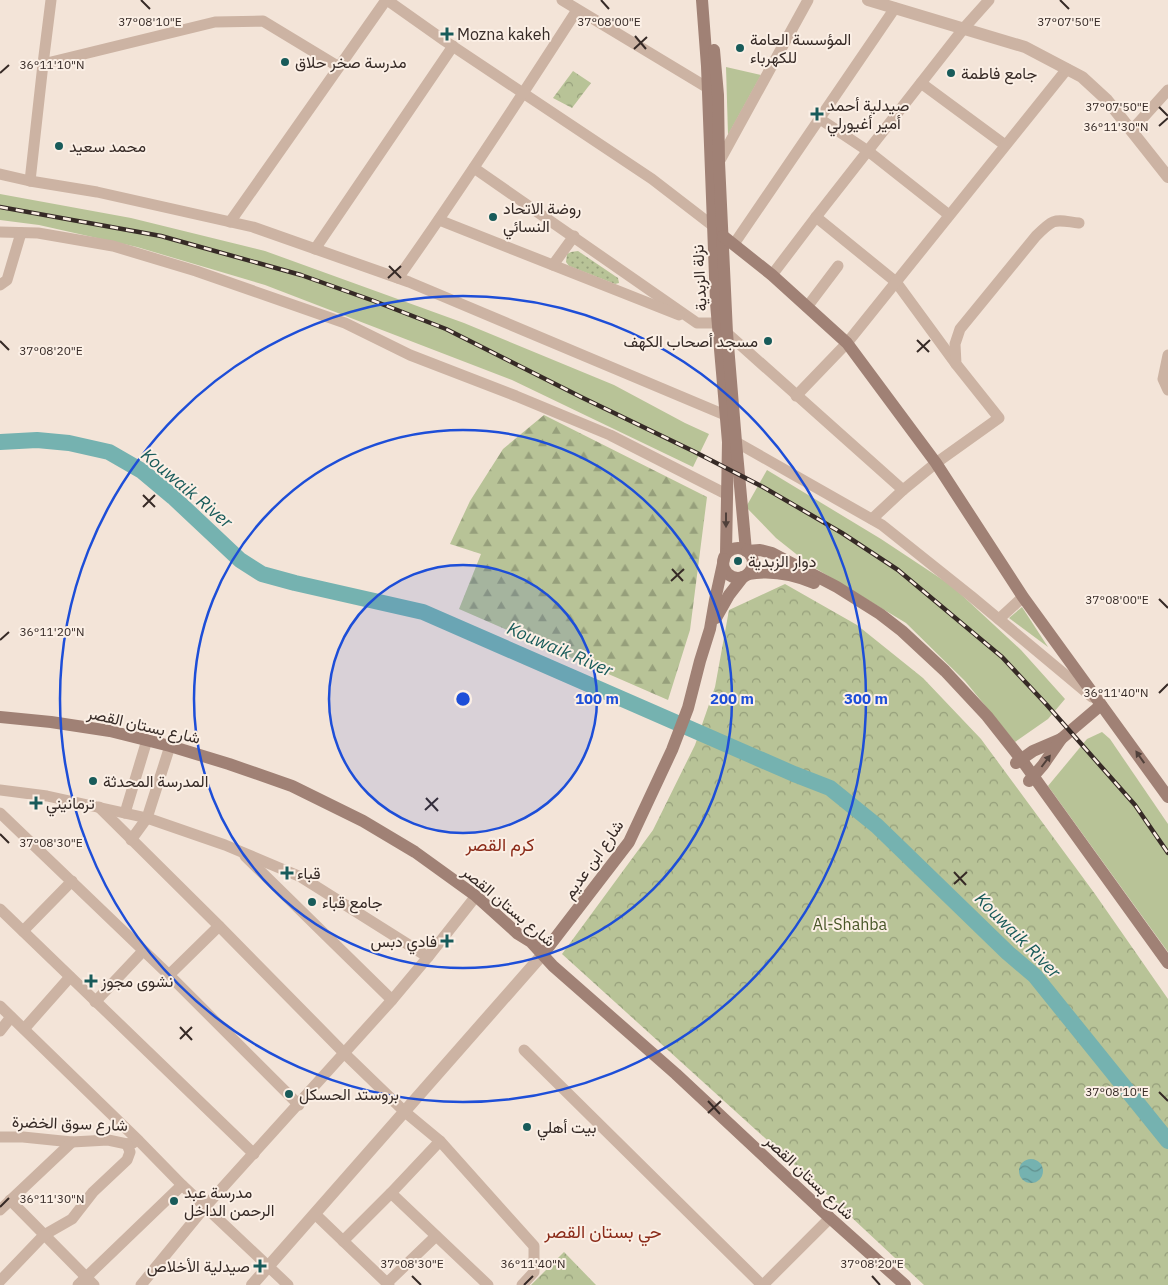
<svg xmlns="http://www.w3.org/2000/svg" width="1168" height="1285" font-family="'IBM Plex Sans',Vazirmatn,sans-serif">
<style>
.grass{fill:#b8c397}
.forest{fill:url(#forest-firs)}
.park{fill:url(#park-crowns)}
.garden{fill:url(#garden-dots)}
.water{fill:url(#water-waves)}
.lines{fill:none;stroke-linecap:round;stroke-linejoin:round}
.river{stroke:#75b2b0;stroke-width:16}
.minor{stroke:#ccb3a3;stroke-width:11}
.tertiary{stroke:#ccb3a3;stroke-width:12}
.secondary{stroke:#a08175;stroke-width:12}
.rail-casing{stroke:#362a26;stroke-width:4.5}
.rail{stroke:#fbefe5;stroke-width:2.5;stroke-dasharray:8;stroke-linecap:butt}
.oneway{fill:#50403a}
.ticks{fill:none;stroke:#362a26;stroke-width:2}
.ring{fill:none;stroke:#1d4ed8;stroke-width:2.5}
.poi-dot{fill:#185b5a;stroke:#fbefe5;stroke-width:2}
.labels{text-anchor:middle;dominant-baseline:central;stroke-width:4;stroke-linejoin:round;paint-order:stroke}
.poi-label{font-size:16px;fill:#362a26;stroke:#fbefe5;text-anchor:start}
.street-label{font-size:16px;fill:#362a26;stroke:#fbefe5}
.park-label{font-size:16px;fill:#495628;stroke:#fbefe5}
.water-label{font-size:18px;font-style:italic;fill:#185b5a;stroke:#fbefe5}
.neighbourhood-label{font-size:18px;fill:#8b2b19;stroke:#fbefe5}
.ticks-label{font-size:12px;text-anchor:middle;fill:#362a26;stroke:#fbefe5;stroke-width:4;stroke-linejoin:round;paint-order:stroke}
.centre{fill:#1d4ed8;stroke:#fbefe5;stroke-width:2.5}
.ring-label{font-size:15px;text-anchor:middle;font-weight:bold;fill:#1d4ed8;stroke:#fbefe5;stroke-width:4;stroke-linejoin:round;paint-order:stroke}
</style>
<defs>
<pattern id="forest-firs" width="22" height="20" patternUnits="userSpaceOnUse" patternTransform="scale(1.25)"><rect width="22" height="20" fill="#b8c397"/><path d="M5 1l3.5 6h-7zM16 11l3.5 6h-7z" fill="#969f7b"/></pattern>
<pattern id="park-crowns" width="20" height="18" patternUnits="userSpaceOnUse" patternTransform="scale(1.25)"><rect width="20" height="18" fill="#b8c397"/><path d="M2 6a3 3 0 1 1 6 0M12 15a3 3 0 1 1 6 0" fill="none" stroke="#969f7b"/></pattern>
<pattern id="garden-dots" width="8" height="8" patternUnits="userSpaceOnUse" patternTransform="scale(1.25)"><rect width="8" height="8" fill="#b8c397"/><path d="M2 2h.1M6 6h.1" fill="none" stroke="#969f7b" stroke-width="1.8" stroke-linecap="round"/></pattern>
<pattern id="water-waves" width="16" height="10" patternUnits="userSpaceOnUse" patternTransform="scale(1.25)"><rect width="16" height="10" fill="#75b2b0"/><path d="M0 5q4-4 8 0t8 0" fill="none" stroke="#61918f"/></pattern>
</defs>
<rect width="100%" height="100%" fill="#f3e4d8"/>
<g class="grass">
<path d="M726,67L761,75L728,135Z"/>
<path d="M0,194L131,218L265,251L464,323L614,385L685,423L709,434L693,467L512,380L265,285L137,247L39,225L0,220Z"/>
<path d="M767,470L881,539L952,586L1021,650L1065,699L1048,719L1015,742L965,681L906,623L810,565L776,538L746,507Z"/>
<path d="M1022,607L1048,647L1009,618Z"/>
<path d="M1102,732L1110,739L1168,824V952L1048,786L1087,739Z"/>
</g>
<path class="forest" d="M544,415L707,497L690,630L668,700L459,609L481,554L450,544L470,501L503,449Z"/>
<g class="park">
<path d="M573,71L591,83L572,108L553,98Z"/>
<path d="M785,584L857,625L923,678L981,739L1095,894L1168,999V1285H924L819,1187L562,954L653,830L695,745L715,687L729,610Z"/>
<path d="M564,1252L596,1285H531Z"/>
</g>
<path class="garden" d="M578,251L618,278L619,283L615,284L569,266L566,262L567,254L571,252Z"/>
<circle class="water" cx="1031" cy="1171" r="12"/>
<g class="lines">
<path class="river" d="M0,442L37,440L69,443L109,452L142,471L173,497L240,560L262,574L295,583L423,612L794,774L830,788L877,826L1008,953L1035,976L1168,1141"/>
<g class="minor">
<path d="M51,0L43,64L215,22L263,21L339,67"/>
<path d="M387,0L445,41L652,179L713,226"/>
<path d="M562,0L708,88"/>
<path d="M921,83L1005,145"/>
<path d="M820,119L868,151L949,215"/>
<path d="M1131,131L1168,90"/>
<path d="M719,162L808,0"/>
<path d="M474,168L697,323H718"/>
<path d="M0,174L30,181L97,192L253,227L409,282L725,415"/>
<path d="M30,181L43,64"/>
<path d="M816,217L896,282L956,364"/>
<path d="M439,220L679,315"/>
<path d="M230,222L386,0"/>
<path d="M0,232L38,233L113,246L196,271L345,323L410,355L516,396L610,435L726,494"/>
<path d="M734,244L895,8"/>
<path d="M315,249L453,46"/>
<path d="M553,265L574,236"/>
<path d="M772,275L816,217L964,28L989,0"/>
<path d="M398,278C460,191 519,100 577,10"/>
<path d="M0,285L7,280L21,233"/>
<path d="M807,307L838,266"/>
<path d="M727,333L903,490L936,463L999,418L956,364L955,344L960,329L1036,236C1055,217 1054,220 1079,223"/>
<path d="M1168,355L1163,379L1168,390"/>
<path d="M796,396L847,343L1067,69"/>
<path d="M736,442L882,525L971,596L1092,697"/>
<path d="M872,519L903,490"/>
<path d="M999,619L1023,597"/>
<path d="M0,790L47,796L147,818L225,845L301,877L428,957"/>
<path d="M99,807L219,926L345,1054L405,1112L440,1141L534,1246V1272L522,1285"/>
<path d="M0,813L169,975L299,1105"/>
<path d="M125,813L147,740"/>
<path d="M131,840L147,818L170,746"/>
<path d="M245,856L392,1000"/>
<path d="M0,909L254,1154"/>
<path d="M23,931L72,881"/>
<path d="M169,975L219,926"/>
<path d="M95,1002L143,951"/>
<path d="M0,1006L139,1141L182,1185L288,1285"/>
<path d="M24,1029L70,977"/>
<path d="M0,1031L11,1017"/>
<path d="M524,1050L762,1285"/>
<path d="M0,1137H23L72,1142L108,1140L127,1144L133,1143"/>
<path d="M391,1193L488,1285"/>
<path d="M10,1200L94,1285"/>
<path d="M0,1210L72,1142"/>
<path d="M315,1214L389,1285"/>
<path d="M343,1241L391,1193L440,1141"/>
<path d="M0,1281L44,1235L72,1219L93,1192L127,1160L130,1152L127,1144"/>
<path d="M387,1283L436,1236"/>
<path d="M78,1285L182,1185"/>
<path d="M141,1285L205,1207L392,1000L428,957L476,896"/>
<path d="M763,1285L830,1218"/>
</g>
<g class="tertiary">
<path d="M868,0L1025,47L1082,77L1107,100L1168,177"/>
<path d="M252,1285L543,954"/>
</g>
<g class="secondary">
<path d="M702,0L707,66L716,303L728,442L726,554"/>
<path d="M714,50L718,95L719,162L727,333L736,442L746,551"/>
<path d="M723,236L772,275L847,343L936,463L1023,597L1168,797"/>
<circle cx="738" cy="563" r="15"/>
<path d="M747,551L760,550L772,553L837,587L880,614L902,631L945,671L987,716L1021,759L1168,963"/>
<path d="M748,574C771,570 793,574 814,583"/>
<path d="M716,618L729,595L743,577"/>
<path d="M0,717L51,722L110,731L170,746L229,764L292,786L363,821L415,852L476,896L518,934L531,942L553,966L676,1074L830,1218L905,1285"/>
<path d="M1016,763L1033,751L1061,739L1101,705"/>
<path d="M1029,781L1043,765L1061,739"/>
<path d="M543,954L629,842L672,750L688,708L700,661L710,629L715,600L724,559"/>
</g>
<defs>
<path id="rail" d="M0,207L161,236L301,275L374,301L446,329L583,398L693,451L763,487L842,533L898,570L1002,657L1046,704L1135,805L1168,853"/>
</defs>
<use href="#rail" class="rail-casing"/>
<use href="#rail" class="rail"/>
</g>
<defs><path id="oneway-solid" d="M-6-.8H1V-3.2L6.5 0L1 3.2V.8H-6Z" transform="scale(1.25)"/></defs>
<g class="oneway">
<use href="#oneway-solid" transform="translate(726 520) rotate(90)"/>
<use href="#oneway-solid" transform="translate(1140 757) rotate(-125)"/>
<use href="#oneway-solid" transform="translate(1046 761) rotate(-53)"/>
</g>
<path class="ticks" d="M141,0L150,9M601,0L609,9M1060,0L1069,9M635,36L646,49M634,49L647,37M0,73L9,65M1159,107L1168,116M1159,126L1168,118M389,266L401,278M388,278L401,266M917,340L929,352M0,341L9,350M917,352L930,340M143,495L155,507M143,507L155,495M672,569L683,581M671,581L684,569M1159,599L1168,608M0,640L9,632M1159,693L1168,684M426,798L438,811M425,810L438,798M0,834L9,843M954,872L966,885M954,884L967,872M180,1027L192,1040M180,1039L192,1027M1159,1092L1168,1101M708,1101L720,1114M708,1113L721,1101M0,1207L9,1198M412,1276L421,1285M872,1276L880,1285M524,1285L533,1276"/>
<circle cx="463" cy="699" r="134" fill="#1d4ed8" fill-opacity=".12"/>
<g class="ring">
<circle cx="463" cy="699" r="134"/>
<circle cx="463" cy="699" r="269"/>
<circle cx="463" cy="699" r="403"/>
</g>
<g class="poi-dot">
<path d="M444.5 26.5h5v5h5v5h-5v5h-5v-5h-5v-5h5z"/>
<circle cx="740" cy="48" r="5"/>
<circle cx="285" cy="62" r="5"/>
<circle cx="951" cy="73" r="5"/>
<path d="M814.5 106.5h5v5h5v5h-5v5h-5v-5h-5v-5h5z"/>
<circle cx="59" cy="146" r="5"/>
<circle cx="493" cy="217" r="5"/>
<circle cx="768" cy="341" r="5"/>
<circle cx="738" cy="561" r="5"/>
<circle cx="93" cy="781" r="5"/>
<path d="M33.5 795.5h5v5h5v5h-5v5h-5v-5h-5v-5h5z"/>
<path d="M284.5 865.5h5v5h5v5h-5v5h-5v-5h-5v-5h5z"/>
<circle cx="312" cy="902" r="5"/>
<path d="M444.5 933.5h5v5h5v5h-5v5h-5v-5h-5v-5h5z"/>
<path d="M88.5 973.5h5v5h5v5h-5v5h-5v-5h-5v-5h5z"/>
<circle cx="289" cy="1094" r="5"/>
<circle cx="527" cy="1127" r="5"/>
<circle cx="174" cy="1201" r="5"/>
<path d="M257.5 1258.5h5v5h5v5h-5v5h-5v-5h-5v-5h5z"/>
</g>
<g class="labels">
<g class="poi-label">
<text x="457" y="34">Mozna kakeh</text>
<text x="750" y="39">المؤسسة العامة<tspan x="750" dy="18">للكهرباء</tspan></text>
<text x="295" y="62">مدرسة صخر حلاق</text>
<text x="961" y="73">جامع فاطمة</text>
<text x="827" y="105">صيدلية أحمد<tspan x="827" dy="18">أمير أغيورلي</tspan></text>
<text x="69" y="146">محمد سعيد</text>
<text x="503" y="208">روضة الاتحاد<tspan x="503" dy="18">النسائي</tspan></text>
<text x="758" y="341" text-anchor="end">مسجد أصحاب الكهف</text>
<text x="748" y="561">دوار الزبدية</text>
<text x="103" y="781">المدرسة المحدثة</text>
<text x="46" y="803">ترمانيني</text>
<text x="297" y="873">قباء</text>
<text x="322" y="902">جامع قباء</text>
<text x="437" y="941" text-anchor="end">فادي دبس</text>
<text x="101" y="981">نشوى مجوز</text>
<text x="299" y="1094">بروستد الحسكل</text>
<text x="537" y="1127">بيت أهلي</text>
<text x="184" y="1192">مدرسة عبد<tspan x="184" dy="18">الرحمن الداخل</tspan></text>
<text x="250" y="1266" text-anchor="end">صيدلية اﻷخلاص</text>
</g>
<g class="street-label">
<text transform="translate(699 278) rotate(-93)">نزلة الزبدية</text>
<text transform="translate(144 725) rotate(13)">شارع بستان القصر</text>
<text transform="translate(593 859) rotate(-55)">شارع ابن عديم</text>
<text transform="translate(509 906) rotate(40)">شارع بستان القصر</text>
<text transform="translate(70 1123) rotate(2)">شارع سوق الخضرة</text>
<text transform="translate(810 1177) rotate(43)">شارع بستان القصر</text>
</g>
<g class="park-label">
<text x="850" y="924">Al-Shahba</text>
</g>
<g class="water-label">
<text transform="translate(187 488) rotate(40)">Kouwaik River</text>
<text transform="translate(560 649) rotate(23)">Kouwaik River</text>
<text transform="translate(1018 935) rotate(45)">Kouwaik River</text>
</g>
<g class="neighbourhood-label">
<text x="500" y="844">كرم القصر</text>
<text x="603" y="1231">حي بستان القصر</text>
</g>
</g>
<g class="ticks-label">
<text x="150" y="26">37°08'10"E</text>
<text x="609" y="26">37°08'00"E</text>
<text x="1069" y="26">37°07'50"E</text>
<text x="52" y="69">36°11'10"N</text>
<text x="1117" y="111">37°07'50"E</text>
<text x="1116" y="131">36°11'30"N</text>
<text x="51" y="355">37°08'20"E</text>
<text x="1117" y="604">37°08'00"E</text>
<text x="52" y="636">36°11'20"N</text>
<text x="1116" y="697">36°11'40"N</text>
<text x="51" y="847">37°08'30"E</text>
<text x="1117" y="1096">37°08'10"E</text>
<text x="52" y="1203">36°11'30"N</text>
<text x="412" y="1268">37°08'30"E</text>
<text x="872" y="1268">37°08'20"E</text>
<text x="533" y="1268">36°11'40"N</text>
</g>
<circle cx="463" cy="699" r="8" class="centre"/>
<g class="ring-label">
<text x="597" y="704">100 m</text>
<text x="732" y="704">200 m</text>
<text x="866" y="704">300 m</text>
</g>
</svg>
